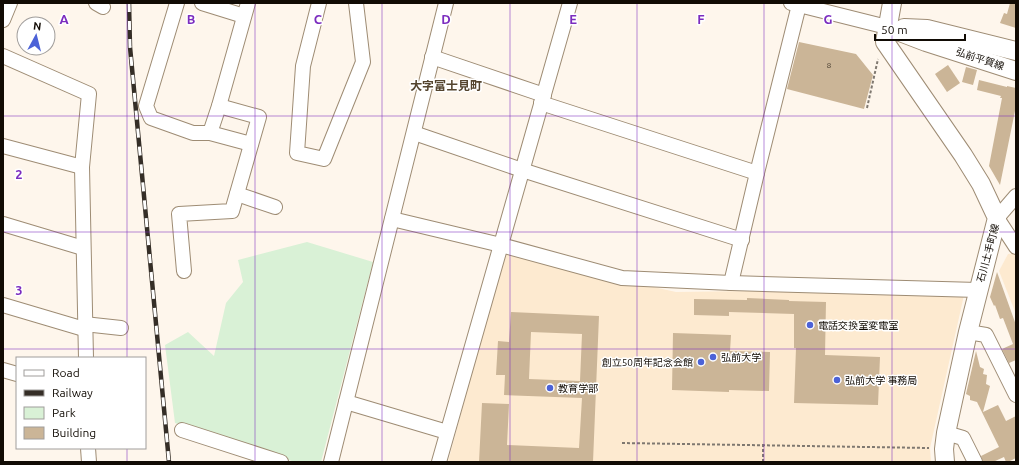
<svg xmlns="http://www.w3.org/2000/svg" width="1019" height="465" font-family="Ubuntu,'Noto Sans JP',sans-serif">
<style>
.built{fill:#fdead0}
.green{fill:#d9f1d6}
.building{fill:#cbb597;fill-rule:evenodd}
.lines{fill:none;stroke-linecap:round;stroke-linejoin:round}
.minor-casing{stroke:#9e8c74;stroke-width:16}
.major-casing{stroke:#9e8c74;stroke-width:20}
.path{stroke:#7f7870;stroke-width:2;stroke-dasharray:3 2;stroke-linecap:butt}
.minor{stroke:#fff;stroke-width:14}
.major{stroke:#fff;stroke-width:18}
.rail-casing{stroke:#352e27;stroke-width:4.5}
.rail{stroke:#fff;stroke-width:3;stroke-dasharray:9;stroke-linecap:butt}
.grid{fill:none;stroke:#7b2cbf;stroke-width:1;stroke-opacity:0.55}
.poi-dot{fill:#4c62d7;stroke:#fff;stroke-width:1.5}
.labels{text-anchor:middle;dominant-baseline:central;stroke-width:3;stroke-linejoin:round;paint-order:stroke}
.number-label{font-size:8px;fill:#403629}
.street-label{font-size:10px;fill:#110b04;stroke:#fff}
.poi-label{font-size:10px;fill:#110b04;stroke:#fff;text-anchor:start}
.quarter-label{font-size:12px;font-weight:bold;fill:#54442e;stroke:#fff}
.grid-label{font-size:13px;text-anchor:middle;font-weight:bold;fill:#7b2cbf;stroke:#fff;stroke-width:3;stroke-linejoin:round;paint-order:stroke}
</style>
<rect width="100%" height="100%" fill="#fef6ec"/>
<g class="built">
<path d="M1016,253V314L999,271L1008,254Z"/>
<path d="M503,254L676,292L881,289L964,295L930,448L931,462H448Z"/>
</g>
<path class="green" d="M307,242L373,262L321,462H295L175,423L165,345L188,332L214,356L226,303L243,282L238,260Z"/>
<g class="building">
<path d="M1010,3H1016V28L1000,23L1004,13L1007,14Z"/>
<path d="M799,42L856,54L873,75L864,109L787,89Z"/>
<path d="M948,65L960,83L947,92L935,74Z"/>
<path d="M966,67L977,70L973,85L962,82Z"/>
<path d="M979,80L1007,87V86L1016,88V106L1000,185L989,166L1002,98H1000L1001,96L977,90Z"/>
<path d="M997,272L1016,325V360L1009,363L1002,349L1013,344L1003,318L1000,319L995,305L994,306L990,297Z"/>
<path d="M747,298L789,300V301L826,302L825,355L880,357L878,405L794,403L796,348H794V314L729,312V316L694,315V299L747,300Z"/>
<path d="M511,312L599,316L593,462H479L482,403L509,404L507,445L579,448L582,398L504,395L505,375H496L498,341L509,342ZM531,332L582,334L580,381L529,379Z"/>
<path d="M673,333L731,335L730,351L770,352L769,391L729,390V392L672,390Z"/>
<path d="M976,351L980,367L984,369L983,374L987,375L986,384L990,386L983,412L998,405L1006,421L1016,416V458L1008,462H1006L1004,457L993,462H983L981,456L999,447L977,402L970,400V396L966,394Z"/>
</g>
<g class="lines">
<defs>
<g id="minor">
<path d="M96,3L103,7"/>
<path d="M177,3L146,106L151,118L193,133H210L251,144"/>
<path d="M202,3L244,16"/>
<path d="M319,3L303,66L297,153L324,159L363,62L356,3"/>
<path d="M791,3L887,27"/>
<path d="M3,20L10,3"/>
<path d="M3,56L89,94L82,167L86,358"/>
<path d="M432,57L544,95"/>
<path d="M541,103L757,173"/>
<path d="M210,133L219,106L248,3"/>
<path d="M414,133L522,170L742,240"/>
<path d="M3,146L82,167"/>
<path d="M237,194L275,207"/>
<path d="M1016,196L997,218L1016,247"/>
<path d="M392,219L501,245L622,278L731,283L978,290"/>
<path d="M3,224L83,248"/>
<path d="M184,271L179,214L232,211L259,117L219,106"/>
<path d="M731,283L757,173L799,5"/>
<path d="M3,305L84,329"/>
<path d="M84,324L121,328"/>
<path d="M968,332L986,335L1016,395"/>
<path d="M3,370L17,374"/>
<path d="M346,402L447,432"/>
<path d="M182,430L281,462"/>
<path d="M946,433L963,438L975,462"/>
<path d="M88,448L89,462"/>
<path d="M331,462L446,3"/>
<path d="M439,462L570,3"/>
</g>
<g id="major">
<path d="M892,3L885,42L963,155L981,184L997,218L968,332L946,433L944,449L945,462"/>
<path d="M887,27L926,42L1016,71"/>
<path d="M904,28L927,29L1016,51"/>
</g>
</defs>
<use href="#minor" class="minor-casing"/>
<use href="#major" class="major-casing"/>
<g class="path">
<path d="M867,108L878,59"/>
<path d="M622,443L929,448"/>
<path d="M763,462V444"/>
</g>
<use href="#minor" class="minor"/>
<use href="#major" class="major"/>
<defs>
<path id="rail" d="M129,3L130,47L169,462"/>
</defs>
<use href="#rail" class="rail-casing"/>
<use href="#rail" class="rail"/>
</g>
<path class="grid" d="M127,3V358M255,3V462M382,3V462M510,3V462M637,3V462M764,3V462M892,3V462M3,116H1016M3,232H1016M3,349H1016M127,448V462"/>
<g class="poi-dot">
<circle cx="810" cy="325" r="4"/>
<circle cx="713" cy="357" r="4"/>
<circle cx="701" cy="362" r="4"/>
<circle cx="837" cy="380" r="4"/>
<circle cx="550" cy="388" r="4"/>
</g>
<g class="labels">
<g class="number-label">
<text x="829" y="65">8</text>
</g>
<g class="street-label">
<text transform="translate(980 59) rotate(18)">弘前平賀線</text>
<text transform="translate(988 253) rotate(-75)">石川土手町線</text>
</g>
<g class="poi-label">
<text x="818" y="325">電話交換室変電室</text>
<text x="721" y="357">弘前大学</text>
<text x="693" y="362" text-anchor="end">創立50周年記念会館</text>
<text x="845" y="380">弘前大学 事務局</text>
<text x="558" y="388">教育学部</text>
</g>
<g class="quarter-label">
<text x="446" y="85">大字富士見町</text>
</g>
</g>
<g class="grid-label">
<text x="64" y="24">A</text>
<text x="191" y="24">B</text>
<text x="318" y="24">C</text>
<text x="446" y="24">D</text>
<text x="573" y="24">E</text>
<text x="701" y="24">F</text>
<text x="828" y="24">G</text>
<text x="19" y="179">2</text>
<text x="19" y="295">3</text>
</g>
<rect width="1019" height="465" fill="none" stroke="#110b04" stroke-width="8"/>
<rect x="16" y="357" width="130" height="92" fill="#ffffff" stroke="#a09d9b"/>
<rect x="24" y="370" width="20" height="6" fill="#ffffff" stroke="#a09d9b"/>
<text x="52" y="377" font-size="12" fill="#110b04">Road</text>
<rect x="24" y="390" width="20" height="6" fill="#352e27" stroke="#a09d9b"/>
<text x="52" y="397" font-size="12" fill="#110b04">Railway</text>
<rect x="24" y="407" width="20" height="12" fill="#d9f1d6" stroke="#a09d9b"/>
<text x="52" y="417" font-size="12" fill="#110b04">Park</text>
<rect x="24" y="427" width="20" height="12" fill="#cbb597" stroke="#a09d9b"/>
<text x="52" y="437" font-size="12" fill="#110b04">Building</text>
<g transform="translate(36 36) rotate(7)"><circle r="19" fill="#ffffff" stroke="#a09d9b"/>
<path d="M0-3L7 15L0 10L-7 15Z" fill="#4c62d7"/>
<text y="-6" font-size="11" font-weight="bold" text-anchor="middle" fill="#110b04">N</text>
</g>
<path d="M875 34v6h90v-6" fill="none" stroke="#110b04" stroke-width="2"/>
<text x="881" y="34" font-size="12" fill="#110b04" stroke="#ffffff" stroke-width="3" paint-order="stroke">50 m</text>
</svg>
